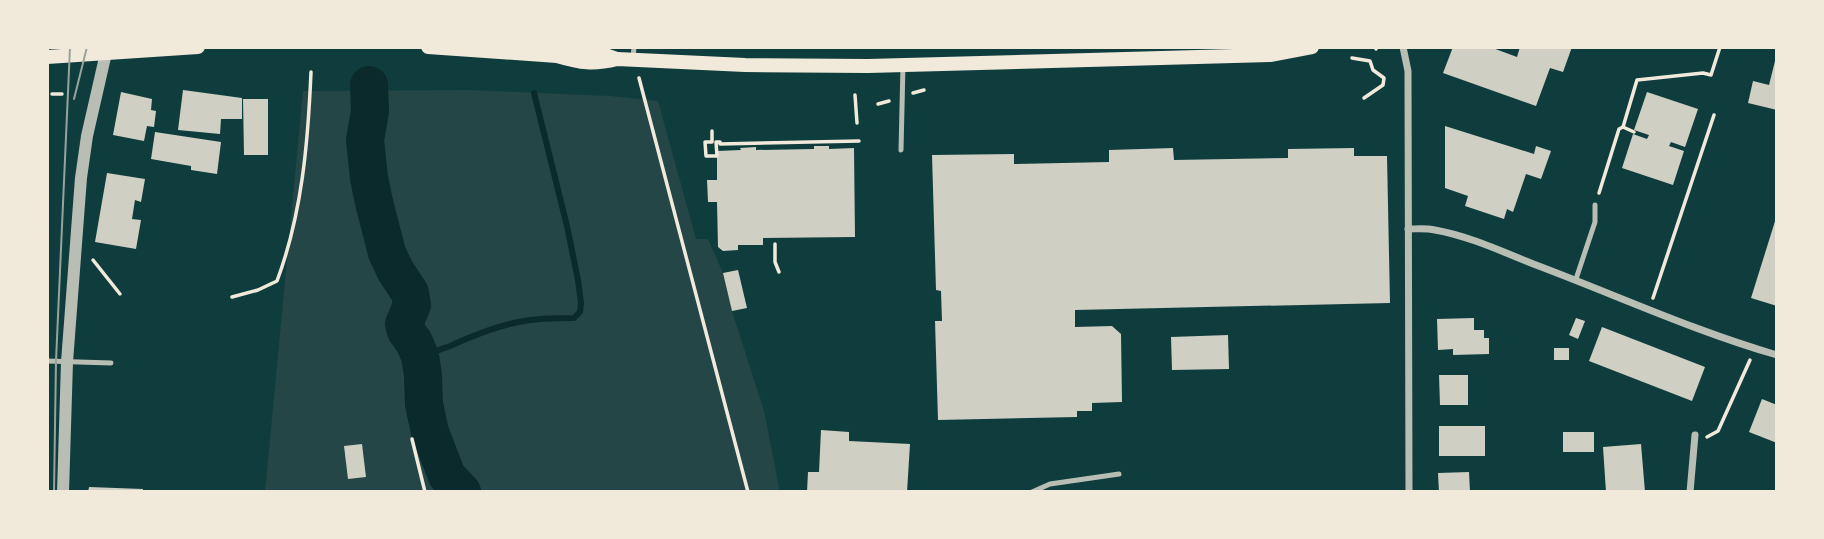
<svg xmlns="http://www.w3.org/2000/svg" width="1824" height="539" font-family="'Archivo Narrow',sans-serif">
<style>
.green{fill:#244646}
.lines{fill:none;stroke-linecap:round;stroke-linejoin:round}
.stream{stroke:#0a2a2b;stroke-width:6}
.river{stroke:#0a2a2b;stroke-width:38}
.building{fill:#cfcfc3}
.path{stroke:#f1e9da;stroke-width:3.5}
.service{stroke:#b8beb3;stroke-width:5}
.minor{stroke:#b8beb3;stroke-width:7}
.tertiary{stroke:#b8beb3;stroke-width:12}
.secondary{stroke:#f1e9da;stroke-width:14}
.tram{stroke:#97a49c;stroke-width:2}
</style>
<rect width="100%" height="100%" fill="#0f3d3e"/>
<path class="green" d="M469,90L610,96L658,101L696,239H708L723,273L732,311L764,411L780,492H265L303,91Z"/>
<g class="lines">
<path class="stream" d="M420,360C430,352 439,350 450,346C474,335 498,325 524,321C540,318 558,318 574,318L580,312L581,303L578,280L567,226L534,93"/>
<path class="river" d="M369,85L370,111L365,140L369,178L374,202L387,253L395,270L410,293L412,305L404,324L406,331L414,342L420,356L423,375L424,404L430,432L447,476L462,492"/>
</g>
<g class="building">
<path d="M1453,47H1490L1517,57L1520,47H1572L1563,72L1550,68L1536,106L1443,73Z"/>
<path d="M1776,57L1777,110L1748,103L1753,81L1769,85Z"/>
<path d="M183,90L242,98V119H221L220,134L178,130Z"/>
<path d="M121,92L152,99L151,110L156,111L154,127L147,126L144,141L113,135Z"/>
<path d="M1647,92L1698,109L1685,147L1671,142L1669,146L1684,151L1673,185L1622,168L1633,134L1647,139L1649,135L1634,130Z"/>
<path d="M243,99H268V155H244Z"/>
<path d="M1445,126L1534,154L1536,146L1551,151L1541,179L1526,174L1513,212L1507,209L1504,219L1465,206L1468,196L1445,188Z"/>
<path d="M155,132L221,142L217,174L191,170V166L151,159Z"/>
<path d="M814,146H829V149L854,148L855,237L763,238V245H738V250L723,251L718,247L717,202H708L707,180H717V151L741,150L740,148L756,147V150L814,149Z"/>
<path d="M1173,148L1174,160L1288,158V149L1354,148V156H1387L1390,303L1075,310V327L1112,326L1121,334L1122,402L1092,403V411H1077V417L938,420L935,321H942L941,291L936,290L932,155L1014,154V164L1109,162V150Z"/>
<path d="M107,173L145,179L141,202L135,200L132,219L141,220L136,249L95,242Z"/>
<path d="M1776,218H1777V306L1751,298Z"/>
<path d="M738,270L747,308L732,311L723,273Z"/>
<path d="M1474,318V330H1484V338H1489V354L1453,355V349L1438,350L1437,319Z"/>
<path d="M1576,318L1585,321L1578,339L1569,335Z"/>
<path d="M1602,327L1705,367L1692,401L1589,361Z"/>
<path d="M1228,335L1229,369L1172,370L1171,337Z"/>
<rect x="1554" y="348" width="15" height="12"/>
<path d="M1439,375H1468V405H1440Z"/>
<path d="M1762,399L1777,405V443L1749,432Z"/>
<rect x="1439" y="426" width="46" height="30"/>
<path d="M821,430L849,432V441L910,444L907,492H807L808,472H819Z"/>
<rect x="1563" y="432" width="31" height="20"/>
<path d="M362,444L366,477L348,479L344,446Z"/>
<path d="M1641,444L1645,492H1606L1603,447Z"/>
<path d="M1469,472L1470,492H1439L1438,473Z"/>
<path d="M89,487L143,489V492H88Z"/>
</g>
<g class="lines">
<g class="path">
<path d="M1376,49L1377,47"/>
<path d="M1352,58L1370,61L1373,70L1384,78L1383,85L1364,98"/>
<path d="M639,78L748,492"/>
<path d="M913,93L924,90"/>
<path d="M52,94H62"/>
<path d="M855,95L857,123"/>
<path d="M878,104L889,101"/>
<path d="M712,131V142H705L706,156H717L716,142H720V144L859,141"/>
<path d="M1634,132L1623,127L1637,80L1703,73L1711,75L1720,47"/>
<path d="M1599,193L1619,129L1623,127"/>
<path d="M775,244V262L779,272"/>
<path d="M93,260L120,294"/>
<path d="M232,297L258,290L277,281C302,214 308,143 311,72"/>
<path d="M1653,298L1714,115"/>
<path d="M1707,437L1718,431L1750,360"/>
<path d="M412,439L425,492"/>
</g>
<g class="service">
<path d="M633,59L634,47"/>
<path d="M901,150L903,65"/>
<path d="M1576,279L1595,222V205"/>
<path d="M47,361L111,363"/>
<path d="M1032,492L1050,484L1119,474"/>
</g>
<g class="minor">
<path d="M1403,47L1408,71L1409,492"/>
<path d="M1408,229C1417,229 1426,228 1435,230C1469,236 1503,252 1536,265C1616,295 1694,331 1777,355"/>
<path d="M1690,492L1695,435"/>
</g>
<path class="tertiary" d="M63,492L67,362L81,178L87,136L106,53"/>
<g class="secondary">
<path d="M428,47L557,56C581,63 593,65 617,59L745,65L868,66L1270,55L1312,47"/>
<path d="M558,56C582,49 593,50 617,59"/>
<path d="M47,57L198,47"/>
</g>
<g class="tram">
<path d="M74,99L87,47"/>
<path d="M54,492L56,361L70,47"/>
</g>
</g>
<rect width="1824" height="539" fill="none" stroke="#f1e9da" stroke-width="98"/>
</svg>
